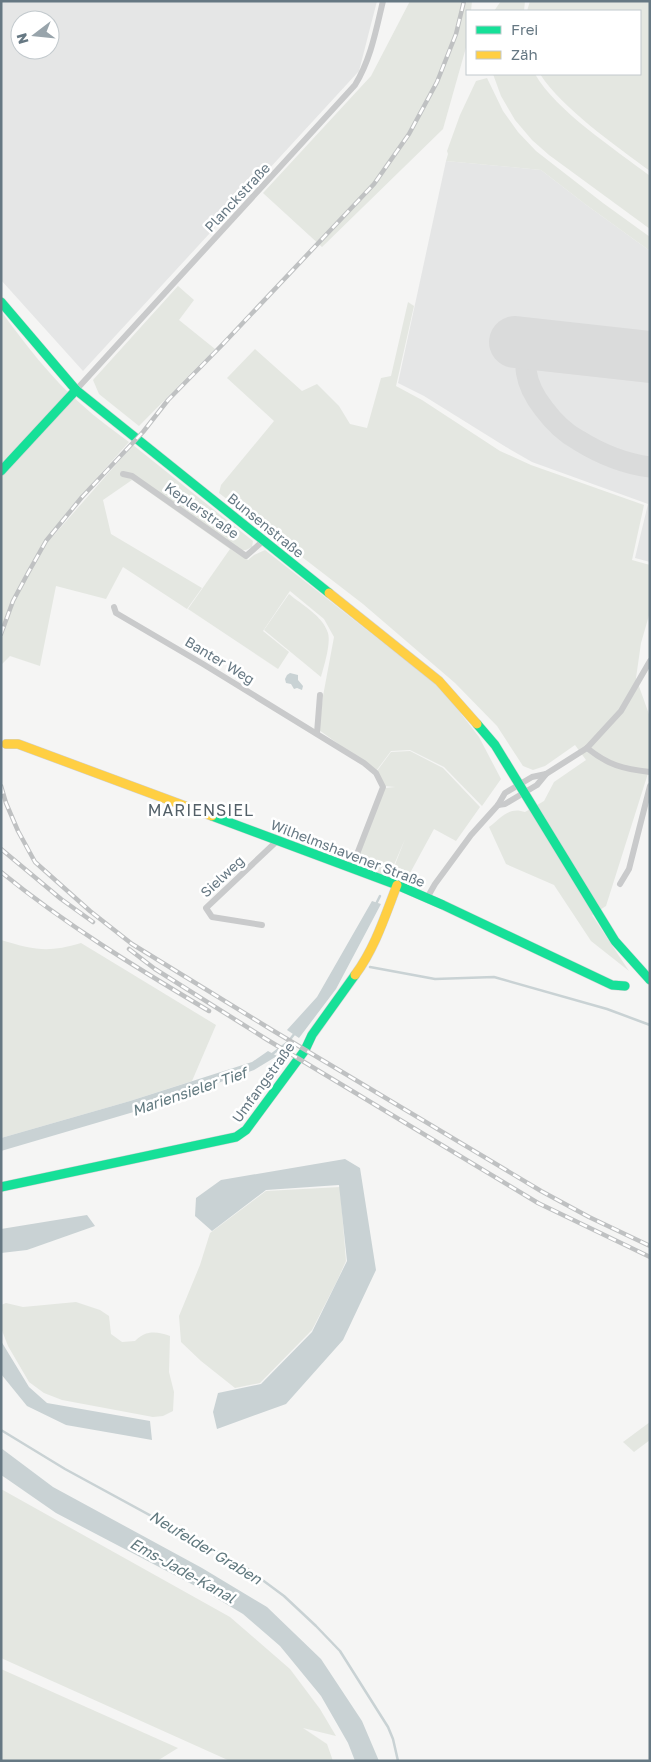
<svg xmlns="http://www.w3.org/2000/svg" width="651" height="1762" font-family="'Golos Text',sans-serif">
<style>
.built{fill:#e5e6e6;fill-rule:evenodd}
.green{fill:#e4e7e1}
.water{fill:#c9d2d4}
.lines{fill:none;stroke-linecap:round;stroke-linejoin:round}
.stream{stroke:#c9d2d4;stroke-width:2.5}
.taxiway{stroke:#dadbdb;stroke-width:21}
.runway{stroke:#dadbdb;stroke-width:52}
.fast-casing{stroke:#d1d2d3;stroke-width:10}
.slow-casing{stroke:#d1d2d3;stroke-width:10}
.street{stroke:#c9cacb;stroke-width:6}
.fast{stroke:#16e098;stroke-width:9}
.slow{stroke:#ffcf43;stroke-width:9}
.rail-casing{stroke:#bfc1c2;stroke-width:4.5}
.rail{stroke:#fff;stroke-width:2.5;stroke-dasharray:8;stroke-linecap:butt}
.labels{text-anchor:middle;dominant-baseline:central;stroke-width:5;stroke-linejoin:round;paint-order:stroke}
.street-label{font-size:14px;fill:#667883;stroke:#fff}
.water-label{font-size:15px;font-style:italic;fill:#61797f;stroke:#fff}
.quarter-label{font-size:16px;letter-spacing:1px;fill:#536068;stroke:#fff}
</style>
<rect width="100%" height="100%" fill="#f5f5f4"/>
<g class="built">
<path d="M1,1H377L359,71L83,371L1,280ZM20,20H50V50H20Z"/>
<path d="M446,161L541,170L585,204L650,251V562L635,558L648,504L532,462L506,447L424,396L398,383Z"/>
</g>
<g class="green">
<path d="M410,1H472L471,11H467V44L443,129L322,247L263,193L371,76Z"/>
<path d="M501,1H525L524,11H494Z"/>
<path d="M530,1H650V171C616,146 562,108 540,74H640V11H527Z"/>
<path d="M493,74H535C556,111 615,149 650,176V229L549,155L532,140L515,120L501,96Z"/>
<path d="M487,78L503,111L518,132L536,151L603,203L650,237V251L585,204L541,170L446,161L448,154L447,151L460,115L476,81Z"/>
<path d="M178,286L194,300L179,320L215,349L139,426L99,394L93,380Z"/>
<path d="M408,302L414,306L396,386L422,400L500,451L531,465L644,505L632,560L650,565V612L641,643L636,678L650,717V767L606,906L592,915L629,971L591,941L554,885L506,864L489,827C501,818 509,806 525,812L544,801L554,782L586,760L575,745L545,766L533,770L523,766L497,726L455,683L363,604L219,493L221,485L274,421L227,378L255,349L302,391L317,384L339,406L350,424L367,428L381,378L391,376Z"/>
<path d="M1,311C25,344 51,378 81,404C96,418 113,430 129,442L78,499L44,542L47,543L133,445L253,541L252,547L246,550H234L248,560L254,555L265,550L442,689L479,737L501,779L482,806L444,767L410,750L391,751L376,771L319,730L323,696L334,637L324,619L290,591L263,631L289,652L278,669L188,609L230,549L132,480L103,500L111,534L202,588L187,609L123,567L106,599L56,586L40,666L10,656L1,665Z"/>
<path d="M289,594C302,605 323,616 328,633C331,644 324,666 321,677L264,630Z"/>
<path d="M410,751L443,768L480,807L456,841L434,829L403,886L389,880L405,839L388,879L354,865L385,788L395,787L384,786L377,771L391,752Z"/>
<path d="M1,940C34,950 48,953 81,943L216,1025L192,1081L130,1101L1,1138Z"/>
<path d="M340,1187L346,1261L337,1281L312,1330L260,1383L235,1388L201,1361L181,1342L179,1316L200,1265L210,1233L266,1191Z"/>
<path d="M76,1302L100,1310L109,1316L111,1334L122,1342L135,1341C145,1330 157,1331 170,1336L169,1372L174,1392L173,1411L163,1416L153,1417L62,1400L44,1393L29,1382L8,1346L1,1328V1305L6,1303L23,1307Z"/>
<path d="M650,1422V1440L634,1452L623,1442Z"/>
<path d="M1,1489L230,1617L290,1669L320,1709L336,1736L303,1728L327,1744L333,1761H230L1,1658Z"/>
<path d="M1,1669L178,1748L157,1761H1Z"/>
</g>
<g class="water">
<path d="M290,673L298,675V680L303,686L302,690L297,688L294,689L291,684L286,683L285,679L287,675Z"/>
<path d="M372,901L381,904L336,989L299,1038L287,1030L317,997Z"/>
<path d="M268,1051L277,1056L254,1070L154,1106L1,1151V1138L130,1101L252,1062Z"/>
<path d="M345,1159L360,1168L376,1270L343,1340L286,1404L217,1429L213,1412L218,1393L261,1384L312,1332L347,1261L339,1185L266,1190L212,1231L195,1216L196,1198L221,1180Z"/>
<path d="M87,1215L95,1226L27,1250L1,1253V1229Z"/>
<path d="M1,1341L29,1387L47,1403L150,1421L152,1440L66,1425L27,1406L1,1374Z"/>
<path d="M1,1448L53,1487L202,1568L267,1607L321,1659L362,1721L379,1761H355L348,1743L321,1696L280,1646L243,1614L201,1589L56,1513L7,1479L1,1475Z"/>
</g>
<g class="lines">
<g class="stream">
<path d="M376,904L380,896"/>
<path d="M370,967L435,979L494,977L607,1009L650,1025"/>
<path d="M271,1055L288,1042L295,1033"/>
<path d="M1,1430L65,1469L245,1567L284,1596L316,1626L340,1651L388,1727L393,1739L398,1761"/>
</g>
<path class="taxiway" d="M547,346C511,351 529,390 544,409C553,421 565,433 578,440C599,453 625,464 650,467"/>
<path class="runway" d="M515,342L650,357"/>
<defs>
<g id="fast">
<path d="M1,302L76,390L329,593"/>
<path d="M1,471L76,390"/>
<path d="M477,724L495,745L615,941L650,980"/>
<path d="M212,816L397,885L443,905L612,985L625,986"/>
<path d="M1,1187L236,1137L246,1130L305,1050L312,1035L355,975"/>
</g>
<g id="slow">
<path d="M329,593L439,681L477,724"/>
<path d="M6,744H18L212,816"/>
<path d="M355,975C375,948 385,916 397,885"/>
</g>
</defs>
<use href="#fast" class="fast-casing"/>
<use href="#slow" class="slow-casing"/>
<g class="street">
<path d="M76,390L355,85C371,59 376,30 383,1"/>
<path d="M123,474L132,476L246,556L263,541"/>
<path d="M114,607L116,613L203,664L364,763L376,773L383,787L352,867"/>
<path d="M317,733L320,695"/>
<path d="M587,748C608,765 623,769 650,772"/>
<path d="M498,805L505,804L537,785L546,774L587,748L621,711L650,661"/>
<path d="M620,884L629,869L650,786"/>
<path d="M427,898L435,884L471,835L498,805L505,793L532,777L546,774"/>
<path d="M262,925L212,917L206,908L277,841"/>
</g>
<use href="#fast" class="fast"/>
<use href="#slow" class="slow"/>
<defs>
<g id="rail">
<path d="M1,634L13,601L28,573L46,541L82,497L143,432L168,400L223,344L374,184L409,134L437,82L456,34L464,1"/>
<path d="M1,786L6,803L18,831L35,862L90,911L132,944L272,1030L541,1191L589,1217L650,1246"/>
<path d="M1,849L61,899L93,922"/>
<path d="M1,872C66,925 137,968 209,1011"/>
<path d="M129,949L155,969L266,1039L538,1203L650,1257"/>
</g>
</defs>
<use href="#rail" class="rail-casing"/>
<use href="#rail" class="rail"/>
</g>
<g class="labels">
<g class="street-label">
<text transform="translate(237 197) rotate(-47)">Planckstraße</text>
<text transform="translate(202 510) rotate(35)">Keplerstraße</text>
<text transform="translate(266 525) rotate(39)">Bunsenstraße</text>
<text transform="translate(220 660) rotate(31)">Banter Weg</text>
<text transform="translate(348 853) rotate(21)">Wilhelmshavener Straße</text>
<text transform="translate(222 876) rotate(-43)">Sielweg</text>
<text transform="translate(263 1082) rotate(-54)">Umfangstraße</text>
</g>
<g class="water-label">
<text transform="translate(189 1091) rotate(-19)">Mariensieler Tief</text>
<text transform="translate(206 1547) rotate(31)">Neufelder Graben</text>
<text transform="translate(183 1570) rotate(29)">Ems-Jade-Kanal</text>
</g>
<g class="quarter-label">
<text x="201" y="810">MARIENSIEL</text>
</g>
</g>
<rect width="651" height="1762" fill="none" stroke="#667883" stroke-width="5"/>
<rect x="466" y="10" width="175" height="65" fill="#ffffff" stroke="#c2c9cd"/>
<rect x="476" y="26" width="25" height="8" fill="#16e098" stroke="#c2c9cd"/>
<text x="511" y="35" font-size="15" fill="#667883">Frei</text>
<rect x="476" y="51" width="25" height="8" fill="#ffcf43" stroke="#c2c9cd"/>
<text x="511" y="60" font-size="15" fill="#667883">Zäh</text>
<g transform="translate(35 35) rotate(254)"><circle r="24" fill="#ffffff" stroke="#c2c9cd"/>
<path d="M0-4L9 19L0 12L-9 19Z" fill="#98a4ab"/>
<text y="-8" font-size="14" font-weight="bold" text-anchor="middle" fill="#667883">N</text>
</g>
</svg>
